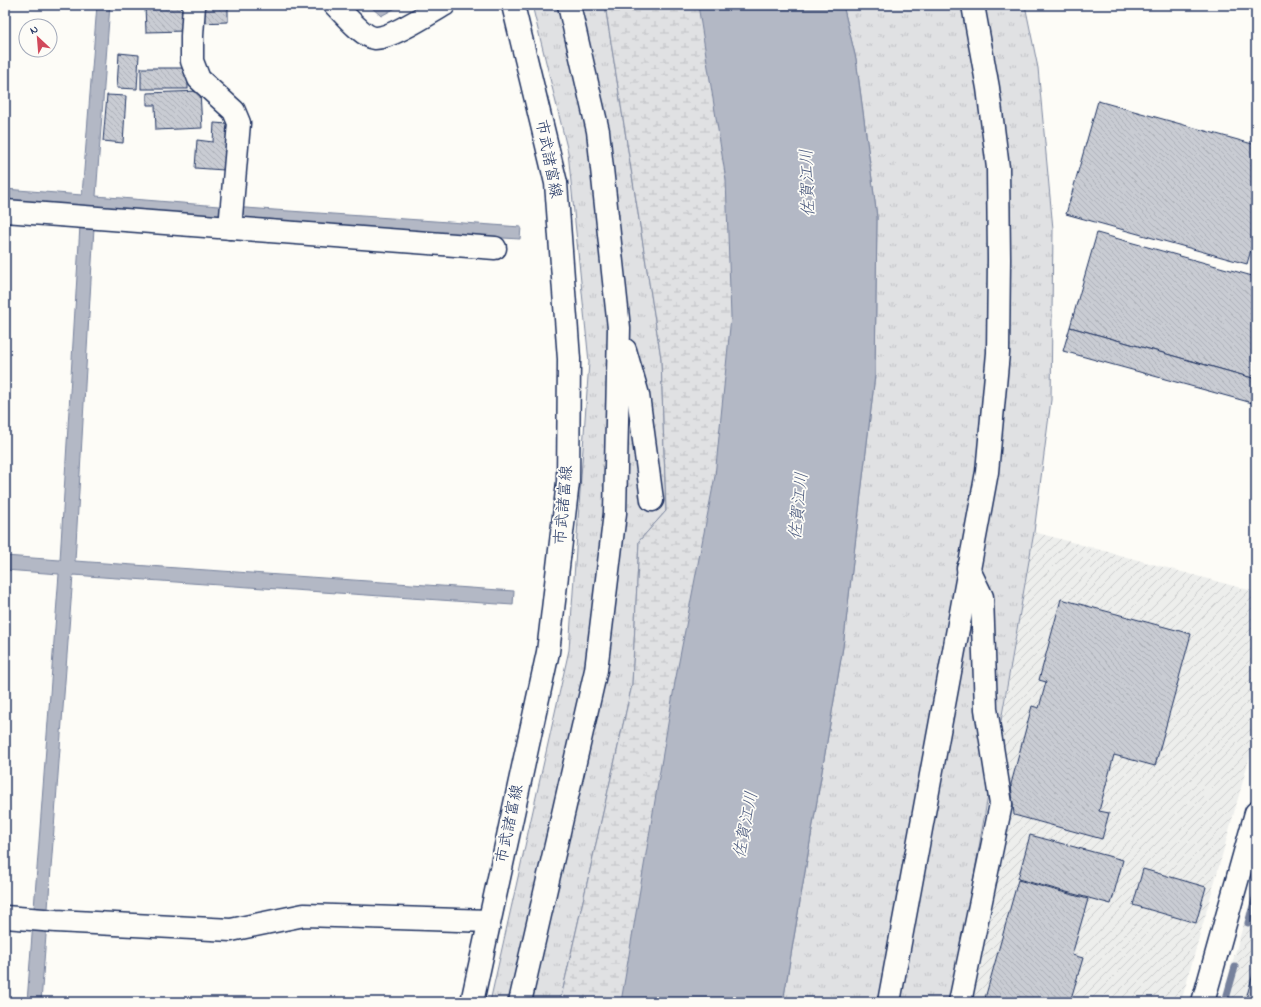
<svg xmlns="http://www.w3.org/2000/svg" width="1261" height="1007" font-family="'Indie Flower','Klee One',sans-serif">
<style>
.industrial{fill:url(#industrial-furrows)}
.grass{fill:url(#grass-tufts);stroke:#7e88a0}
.wetland{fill:url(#wetland-marsh);stroke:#7e88a0}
.water{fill:#b3b8c5;stroke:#76819c}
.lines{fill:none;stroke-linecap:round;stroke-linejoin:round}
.stream{stroke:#76819c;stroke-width:7}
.building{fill:url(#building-back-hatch);stroke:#1b2f5e}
.minor-casing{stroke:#1b2f5e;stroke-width:25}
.major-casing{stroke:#1b2f5e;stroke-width:25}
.minor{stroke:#fdfcf7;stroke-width:22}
.major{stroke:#fdfcf7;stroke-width:22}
.labels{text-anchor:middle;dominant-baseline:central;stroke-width:3.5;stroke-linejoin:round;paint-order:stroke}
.street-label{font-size:16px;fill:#1b2f5e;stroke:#fdfcf7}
.water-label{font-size:17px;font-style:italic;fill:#49587d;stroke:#fdfcf7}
</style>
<defs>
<pattern id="industrial-furrows" width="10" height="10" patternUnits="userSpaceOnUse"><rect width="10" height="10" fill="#edeeec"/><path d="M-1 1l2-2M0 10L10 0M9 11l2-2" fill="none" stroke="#cbcccd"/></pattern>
<pattern id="grass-tufts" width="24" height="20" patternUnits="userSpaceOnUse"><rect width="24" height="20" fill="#e0e1e3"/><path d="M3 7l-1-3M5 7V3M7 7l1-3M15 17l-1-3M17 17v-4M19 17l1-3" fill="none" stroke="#c0c1c5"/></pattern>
<pattern id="wetland-marsh" width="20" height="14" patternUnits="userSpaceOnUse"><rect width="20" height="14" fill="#e0e1e3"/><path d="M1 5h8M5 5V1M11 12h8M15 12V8" fill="none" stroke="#c0c1c5"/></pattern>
<pattern id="building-back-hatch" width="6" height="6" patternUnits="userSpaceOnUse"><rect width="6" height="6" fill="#c9ccd3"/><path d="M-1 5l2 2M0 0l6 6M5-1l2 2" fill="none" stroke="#acb0b8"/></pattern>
</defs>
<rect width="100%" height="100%" fill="#fdfcf7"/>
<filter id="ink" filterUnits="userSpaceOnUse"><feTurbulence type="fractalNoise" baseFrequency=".025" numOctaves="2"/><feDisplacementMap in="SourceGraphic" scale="8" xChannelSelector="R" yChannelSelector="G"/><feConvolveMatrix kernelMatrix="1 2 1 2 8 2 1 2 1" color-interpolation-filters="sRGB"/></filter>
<g filter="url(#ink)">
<g class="industrial">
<path d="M1034,532L1256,592V734L1181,1002H968L999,739Z"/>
<path d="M1256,881V1002H1221Z"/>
</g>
<g class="grass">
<path d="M532,5H605L661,358L666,511L639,541L632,685L560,1002H490L569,650L589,362L568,152Z"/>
<path d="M843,5H1025L1038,68L1053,229L1051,400L1034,532L952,1002H783L843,647L875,375L877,217L856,59Z"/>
</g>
<path class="wetland" d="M605,5H722L763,379L644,1002H560L632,685L639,541L666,511L661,358Z"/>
<g class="water">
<path d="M97,5H110L96,196L231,207L521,227L520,239L230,222L95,210L75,561L514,591L513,605L73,575L41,1002H27L59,574L5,570V556L60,560L81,209L5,204V189L82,195Z"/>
<path d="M369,5H401L381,16Z"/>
<path d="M698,5H843L856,59L877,217L875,375L843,647L783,1002H621L675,682L715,476L731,317L726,180Z"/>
</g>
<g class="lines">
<g class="stream">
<path d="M1248,923L1256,896"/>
<path d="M1225,1002L1235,967"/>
</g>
</g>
<g class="building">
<path d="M145,5H163V7H170V5H185V31L146,32Z"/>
<path d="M198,5H228V22L199,23Z"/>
<path d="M119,53L139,55L137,89L117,88Z"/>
<rect x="141" y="68" width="47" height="21"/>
<path d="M200,91L202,128L156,130L155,105H147V93Z"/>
<path d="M107,95L126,96L123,143L103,141Z"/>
<path d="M1098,101L1256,145V232L1247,264L1066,214Z"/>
<path d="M214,123L228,124L224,170L195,168L197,140L213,142Z"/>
<path d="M1097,233L1256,277V379L1070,327Z"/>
<path d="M1070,327L1256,379V404L1063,351Z"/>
<path d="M1061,599L1191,634L1155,766L1114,755L1099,811L1109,813L1102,839L1014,815L1011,784L1032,706L1039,708L1046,682L1039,680Z"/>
<path d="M1030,835L1123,860L1111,904L1018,879Z"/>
<path d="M1143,869L1206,887L1196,923L1133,905Z"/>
<path d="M1018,880L1088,899L1072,955L1083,958L1070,1002H984Z"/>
<path d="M1256,964V1002H1245Z"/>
</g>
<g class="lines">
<defs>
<g id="minor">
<path d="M194,5L192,36V61L199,79L234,111L239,123L230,228"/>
<path d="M335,5C344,14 363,37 375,38C390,39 430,13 444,5"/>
<path d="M5,211L495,248"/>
<path d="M625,350L638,395L652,500"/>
<path d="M5,917L56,921L231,930L304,915L489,921"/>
<path d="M520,1002L596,670L615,513L619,328L598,131L569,5"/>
<path d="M889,1002L987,472L998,353L999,259L998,168L988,88L973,5"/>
<path d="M960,1002L1001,804L986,709L982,597L968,568"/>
<path d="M1203,1002L1256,813"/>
</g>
<path id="major" d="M472,1002L548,652L568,482L569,359L556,183L513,5"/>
</defs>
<use href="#minor" class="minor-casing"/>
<use href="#major" class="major-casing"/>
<use href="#minor" class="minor"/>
<use href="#major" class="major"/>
</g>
</g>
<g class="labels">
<g class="street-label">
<text transform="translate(548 159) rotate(79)">市武諸富線</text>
<text transform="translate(564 505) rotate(-85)">市武諸富線</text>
<text transform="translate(510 824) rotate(-78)">市武諸富線</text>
</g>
<g class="water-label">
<text transform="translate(808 183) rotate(-92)">佐賀江川</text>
<text transform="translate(799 506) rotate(-84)">佐賀江川</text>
<text transform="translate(746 825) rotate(-79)">佐賀江川</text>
</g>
</g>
<rect width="1261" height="1007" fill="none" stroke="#fdfcf7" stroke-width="20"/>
<rect x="10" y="10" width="1241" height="987" fill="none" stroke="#1b2f5e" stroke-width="1.5" filter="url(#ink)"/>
<g transform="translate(38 38) rotate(334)"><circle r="19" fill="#fdfcf7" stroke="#a3aaba"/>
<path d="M0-3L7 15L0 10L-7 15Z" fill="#d1495b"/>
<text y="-6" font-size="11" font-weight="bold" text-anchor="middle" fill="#1b2f5e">N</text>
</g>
</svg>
